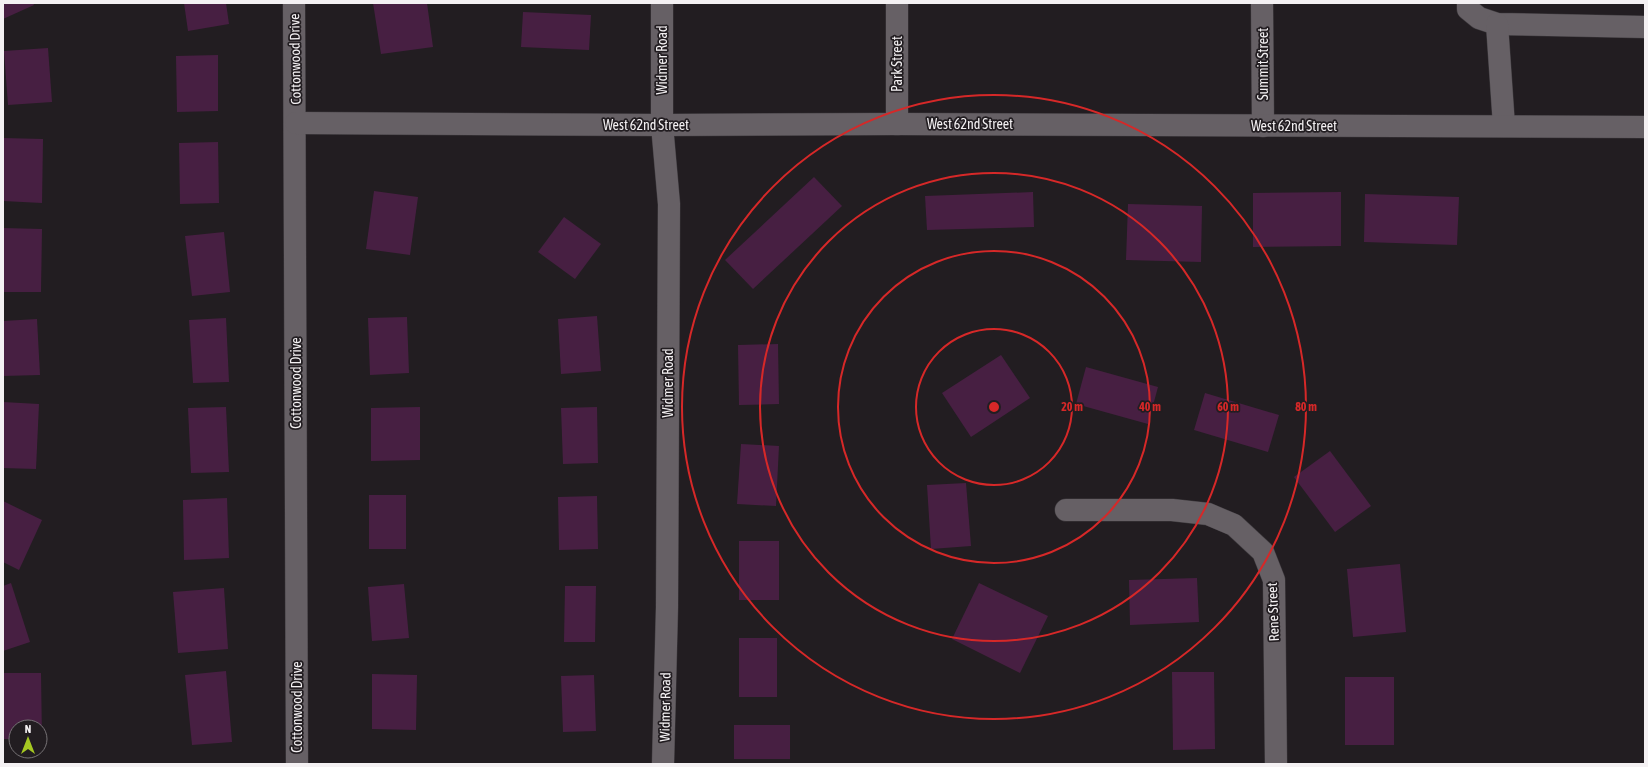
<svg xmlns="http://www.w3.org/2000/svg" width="1648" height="767" font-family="'Asap Condensed',sans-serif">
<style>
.building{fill:#471f42}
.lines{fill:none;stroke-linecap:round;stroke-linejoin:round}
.minor-casing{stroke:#3e3a3e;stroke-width:23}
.minor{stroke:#666065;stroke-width:22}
.ring{fill:none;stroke:#d62828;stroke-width:2}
.labels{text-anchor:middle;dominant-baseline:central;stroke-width:3.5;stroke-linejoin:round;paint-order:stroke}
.street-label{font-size:14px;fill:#f4f1f3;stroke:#221d21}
.centre{fill:#d62828;stroke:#221d21;stroke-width:2}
.ring-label{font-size:12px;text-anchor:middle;font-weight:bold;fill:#d62828;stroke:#221d21;stroke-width:3.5;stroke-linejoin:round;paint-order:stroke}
</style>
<rect width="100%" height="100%" fill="#221d21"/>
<g class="building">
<path d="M3,3H33L34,5L3,19Z"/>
<path d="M184,3H226L229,24L188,31Z"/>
<path d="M373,3H427L433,47L381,54Z"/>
<path d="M523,12L591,15L589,50L521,47Z"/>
<path d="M48,48L52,102L8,105L4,51Z"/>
<path d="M218,55V111L177,112L176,56Z"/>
<path d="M3,138L43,139L42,203L3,201Z"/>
<path d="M218,142L219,203L180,204L179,143Z"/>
<path d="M814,177L842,206L753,289L725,260Z"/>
<path d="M374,191L418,197L410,255L366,249Z"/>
<path d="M1033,192L1034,227L927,230L925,196Z"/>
<path d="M1341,192V246L1253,247V193Z"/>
<path d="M1365,194L1459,197L1457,245L1364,242Z"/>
<path d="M1128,204L1202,206L1201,262L1126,260Z"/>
<path d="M564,217L601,244L575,279L538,252Z"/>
<path d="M3,228L42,229L41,292H3Z"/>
<path d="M224,232L230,292L192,296L185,236Z"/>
<path d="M597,316L601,371L561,374L558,319Z"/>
<path d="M407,317L409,373L370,375L368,318Z"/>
<path d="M226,318L229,382L193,383L189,320Z"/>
<path d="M37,319L40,375L3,376V321Z"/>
<path d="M778,344L779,404L739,405L738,345Z"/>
<path d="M1001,355L1030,398L971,437L942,393Z"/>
<path d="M1086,367L1158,387L1148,424L1076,404Z"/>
<path d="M1205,393L1279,415L1268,452L1194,430Z"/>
<path d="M3,402L39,404L36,469L3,468Z"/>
<path d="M226,407L229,472L191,473L188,408Z"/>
<path d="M420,407V460L371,461V408Z"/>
<path d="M597,407L598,463L563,464L561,408Z"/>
<path d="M741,444L779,446L776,506L737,504Z"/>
<path d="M1330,451L1371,506L1335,532L1294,477Z"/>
<path d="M966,483L971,546L931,549L927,485Z"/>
<rect x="369" y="495" width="37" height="54"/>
<path d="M597,496L598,549L559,550L558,497Z"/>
<path d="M227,498L229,558L184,560L183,500Z"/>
<path d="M3,501L42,520L19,570L3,562Z"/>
<rect x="739" y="541" width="40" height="59"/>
<path d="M1400,564L1406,632L1353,637L1347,569Z"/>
<path d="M1197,578L1199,622L1130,625L1129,580Z"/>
<path d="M11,583L30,642L3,651V586Z"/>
<path d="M979,583L1048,616L1020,673L952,639Z"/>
<path d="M404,584L409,638L372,641L368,587Z"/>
<path d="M565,586H596L595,642H564Z"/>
<path d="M224,588L228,649L178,653L173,592Z"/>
<rect x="739" y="638" width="38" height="59"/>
<path d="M226,671L232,742L192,745L185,675Z"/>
<path d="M1172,672H1214L1215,749L1173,750Z"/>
<path d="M3,673H41L42,739H40V727H16V739H3Z"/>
<path d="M372,674L417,675L416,730L372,729Z"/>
<path d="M594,675L596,731L563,732L561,676Z"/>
<rect x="1345" y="677" width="49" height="68"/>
<rect x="734" y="725" width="56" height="34"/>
</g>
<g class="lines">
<defs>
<g id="minor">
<path d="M294,3L297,764"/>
<path d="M662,3V125L669,204L667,607L663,764"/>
<path d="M897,3V124"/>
<path d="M1262,3L1263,126"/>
<path d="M1468,3V9L1479,18L1497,24L1645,27"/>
<path d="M1497,24L1504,126"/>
<path d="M296,123L662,125L897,124L1645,127"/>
<path d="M1066,510H1172L1208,514L1234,525L1263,552L1274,580L1276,764"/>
</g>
</defs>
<use href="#minor" class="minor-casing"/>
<use href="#minor" class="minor"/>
</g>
<g class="ring">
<circle cx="994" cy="407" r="78"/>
<circle cx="994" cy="407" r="156"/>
<circle cx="994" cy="407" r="234"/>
<circle cx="994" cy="407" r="312"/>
</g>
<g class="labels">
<g class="street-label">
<text transform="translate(295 59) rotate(-91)">Cottonwood Drive</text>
<text transform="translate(662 60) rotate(-90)">Widmer Road</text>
<text transform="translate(897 64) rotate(-90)">Park Street</text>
<text transform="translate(1263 64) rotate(-90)">Summit Street</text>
<text x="970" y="124">West 62nd Street</text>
<text x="646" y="125">West 62nd Street</text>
<text x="1294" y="126">West 62nd Street</text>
<text transform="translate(296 383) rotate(-90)">Cottonwood Drive</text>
<text transform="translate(668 383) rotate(-90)">Widmer Road</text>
<text transform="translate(1273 612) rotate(-92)">Rene Street</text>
<text transform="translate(297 707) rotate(-90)">Cottonwood Drive</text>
<text transform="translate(665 707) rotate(-89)">Widmer Road</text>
</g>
</g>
<circle cx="994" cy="407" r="6" class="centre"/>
<g class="ring-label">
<text x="1072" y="411">20 m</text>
<text x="1150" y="411">40 m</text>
<text x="1228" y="411">60 m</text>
<text x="1306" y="411">80 m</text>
</g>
<rect width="1648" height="767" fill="none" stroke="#f4f1f3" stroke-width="8"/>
<g transform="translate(28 739)"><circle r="19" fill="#221d21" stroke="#767275"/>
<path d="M0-3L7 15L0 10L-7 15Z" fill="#a5c822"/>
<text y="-6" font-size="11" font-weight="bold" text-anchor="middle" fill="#f4f1f3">N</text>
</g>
</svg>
